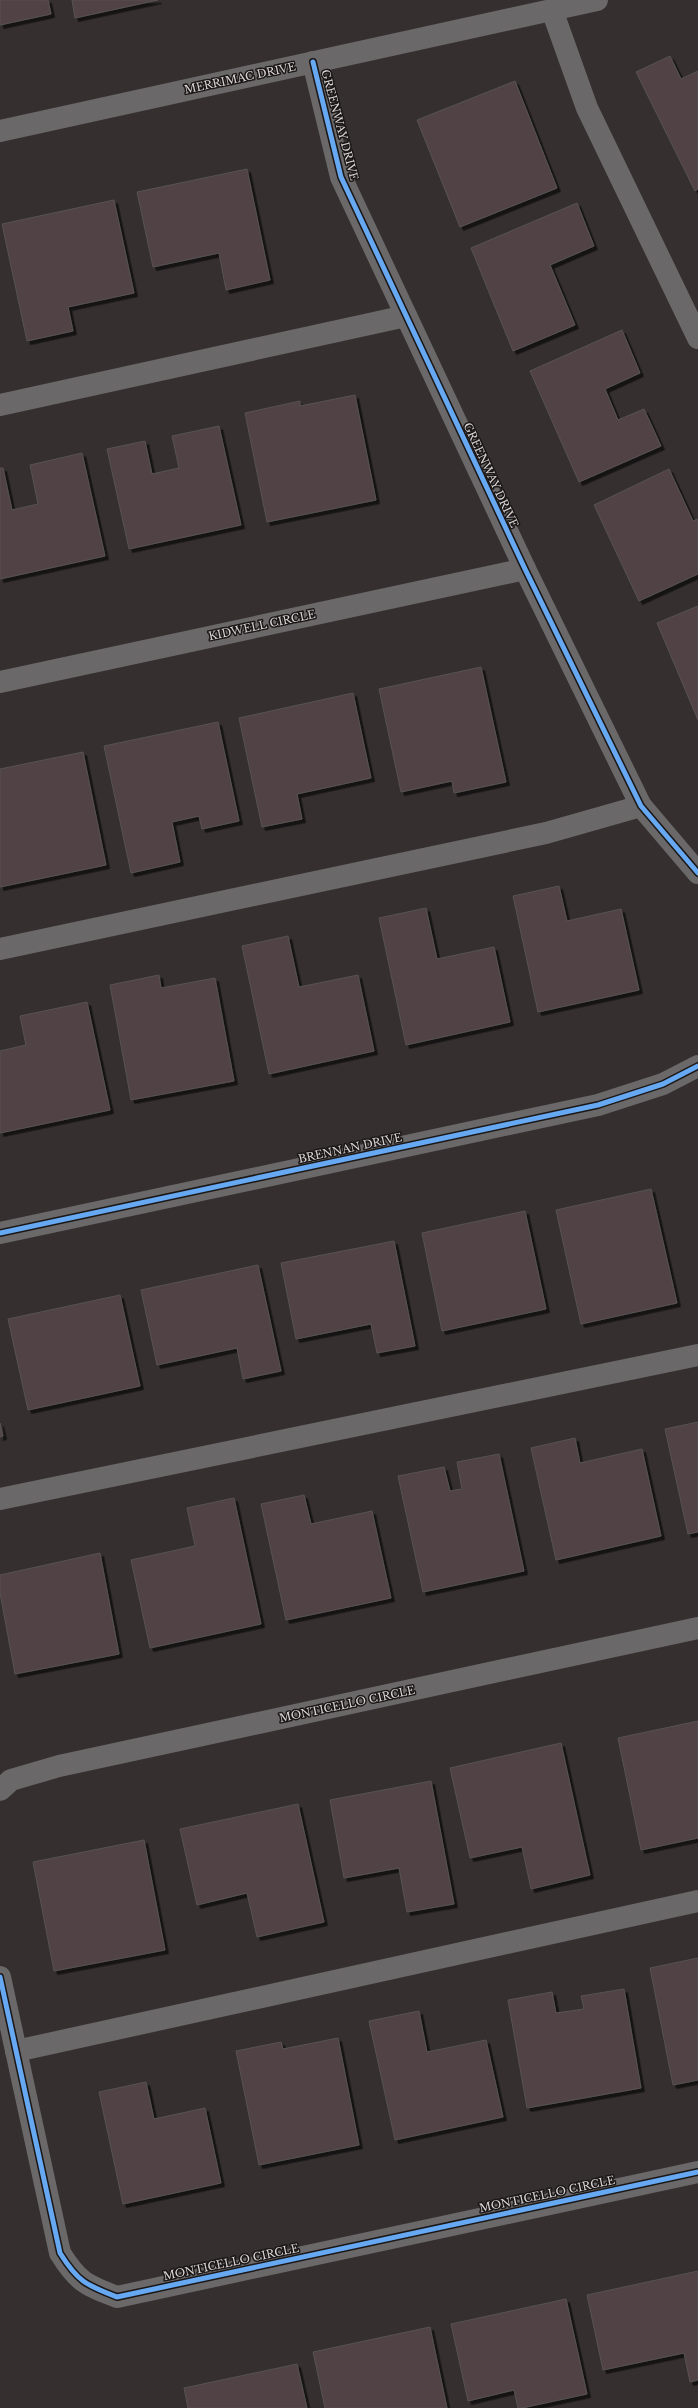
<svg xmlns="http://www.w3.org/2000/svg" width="698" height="2408" font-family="'Libre Baskerville',serif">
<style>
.building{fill:#514245;stroke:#575353;filter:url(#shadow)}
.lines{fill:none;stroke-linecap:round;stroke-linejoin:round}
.service{stroke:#6a6868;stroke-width:22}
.minor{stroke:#6a6868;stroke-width:22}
.cycleway-casing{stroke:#1b1717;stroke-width:8}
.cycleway{stroke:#66a8f1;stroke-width:5}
.labels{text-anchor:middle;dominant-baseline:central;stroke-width:3;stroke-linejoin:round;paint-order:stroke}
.street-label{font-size:11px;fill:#dad4d5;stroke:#1b1717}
</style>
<defs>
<filter id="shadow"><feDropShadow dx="3.5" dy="3.5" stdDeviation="0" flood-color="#0009"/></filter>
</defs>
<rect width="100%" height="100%" fill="#352f30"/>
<g class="building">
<path d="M0,0H48L51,14L0,25Z"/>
<path d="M72,0H158L75,18Z"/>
<path d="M670,56L681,79L698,71V189L695,191L636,72Z"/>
<path d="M515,81L557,188L460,227L417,120Z"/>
<path d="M247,169L270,280L226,290L219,253L153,267L137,192Z"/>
<path d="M114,200L134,293L68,307L73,331L27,341L2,224Z"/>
<path d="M577,203L594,246L550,265L575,325L513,351L471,248Z"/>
<path d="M622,330L640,373L605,389L618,420L644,409L661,446L579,482L530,371Z"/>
<path d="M355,395L376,500L267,522L245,413L300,401V406Z"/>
<path d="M219,426L241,525L129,549L107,449L145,441L152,474L179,468L172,436Z"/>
<path d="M82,453L105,556L0,579V468H3L12,510L38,504L30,465Z"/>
<path d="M669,469L693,521L698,519V574L639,601L594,505Z"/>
<path d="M698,606V720L657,623Z"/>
<path d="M481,667L506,782L454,793L452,781L401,792L379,689Z"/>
<path d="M353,693L371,778L297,794L302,819L262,827L239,718Z"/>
<path d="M218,722L239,821L202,829L199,816L172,822L180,862L131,873L104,746Z"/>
<path d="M83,752L106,865L0,887V769Z"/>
<path d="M559,886L567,921L621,909L639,990L538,1012L513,896Z"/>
<path d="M426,908L437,959L494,947L510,1022L406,1045L379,918Z"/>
<path d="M288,936L299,987L358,975L374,1051L269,1074L242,946Z"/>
<path d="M159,975L161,988L215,978L234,1081L131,1100L110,985Z"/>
<path d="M87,1002L110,1110L0,1133V1051L26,1045L20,1016Z"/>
<path d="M651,1189L677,1303L581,1324L556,1210Z"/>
<path d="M525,1211L546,1309L442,1331L422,1233Z"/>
<path d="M394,1241L415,1346L377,1353L371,1324L296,1339L281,1263Z"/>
<path d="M258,1265L281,1371L243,1379L237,1348L157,1365L141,1290Z"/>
<path d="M120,1295L140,1386L28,1410L8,1319Z"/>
<path d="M698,1422V1532L688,1534L665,1429Z"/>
<path d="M0,1423L3,1436L0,1437Z"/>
<path d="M575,1438L580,1463L642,1449L661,1536L556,1560L531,1448Z"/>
<path d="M499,1454L524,1571L423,1592L398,1476L444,1467L450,1491L462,1489L457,1462Z"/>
<path d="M304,1495L311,1524L372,1511L391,1598L286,1620L261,1504Z"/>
<path d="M234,1498L261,1624L150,1648L131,1560L195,1546L187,1508Z"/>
<path d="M100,1553L119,1654L15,1674L0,1593V1575Z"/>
<path d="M698,1721V1838L641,1850L618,1738Z"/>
<path d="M561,1743L590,1875L531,1889L522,1847L470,1858L450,1768Z"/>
<path d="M431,1781L454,1904L407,1912L399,1868L344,1878L330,1800Z"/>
<path d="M298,1804L324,1922L257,1937L247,1893L197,1905L180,1829Z"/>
<path d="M144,1840L165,1950L54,1971L33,1862Z"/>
<path d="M698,1958V2080L673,2085L650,1968Z"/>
<path d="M624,1989L641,2088L527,2108L508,2000L552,1992L556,2013L584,2009L581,1996Z"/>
<path d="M419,2011L427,2052L486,2040L503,2117L395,2140L369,2021Z"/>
<path d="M338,2038L359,2145L259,2165L236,2051L281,2042L283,2049Z"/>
<path d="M146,2082L154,2119L205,2108L221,2183L123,2204L99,2092Z"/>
<path d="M698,2271V2380L690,2382L684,2353L603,2370L587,2295Z"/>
<path d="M566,2299L587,2394L522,2408H518L514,2390L468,2401L451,2324Z"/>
<path d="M430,2327L447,2408H325L313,2352Z"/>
<path d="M297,2364L307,2408H188L184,2388Z"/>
</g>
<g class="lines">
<g class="service">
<path d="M552,10L587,108L698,338"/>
<path d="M0,405L406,316"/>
<path d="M0,949L546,833L641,806"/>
<path d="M0,1499L698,1355"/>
<path d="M16,2051L698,1901"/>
</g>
<g class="minor">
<path d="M313,62L341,177L525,569L641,806L698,873"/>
<path d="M0,131L597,0"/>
<path d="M0,682L525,569"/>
<path d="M0,1233L598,1105L663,1084L698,1066"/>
<path d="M0,1790L11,1780L59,1766L698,1628"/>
<path d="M0,1977L60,2253C78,2282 86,2285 117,2297L698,2172"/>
</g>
<defs>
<g id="cycleway">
<path d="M313,62L341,177L525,569L641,806L698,873"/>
<path d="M0,1233L598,1105L663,1084L698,1066"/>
<path d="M0,1977L60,2253C78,2282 86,2285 117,2297L698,2172"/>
</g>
</defs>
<use href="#cycleway" class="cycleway-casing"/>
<use href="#cycleway" class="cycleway"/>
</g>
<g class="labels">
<g class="street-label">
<text transform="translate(240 78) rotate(-12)">MERRIMAC DRIVE</text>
<text transform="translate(340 125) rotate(75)">GREENWAY DRIVE</text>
<text transform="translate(491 475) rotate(65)">GREENWAY DRIVE</text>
<text transform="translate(262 625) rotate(-12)">KIDWELL CIRCLE</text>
<text transform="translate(350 1148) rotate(-12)">BRENNAN DRIVE</text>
<text transform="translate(347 1704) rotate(-12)">MONTICELLO CIRCLE</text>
<text transform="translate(547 2194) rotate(-12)">MONTICELLO CIRCLE</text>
<text transform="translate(231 2262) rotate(-12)">MONTICELLO CIRCLE</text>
</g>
</g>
</svg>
